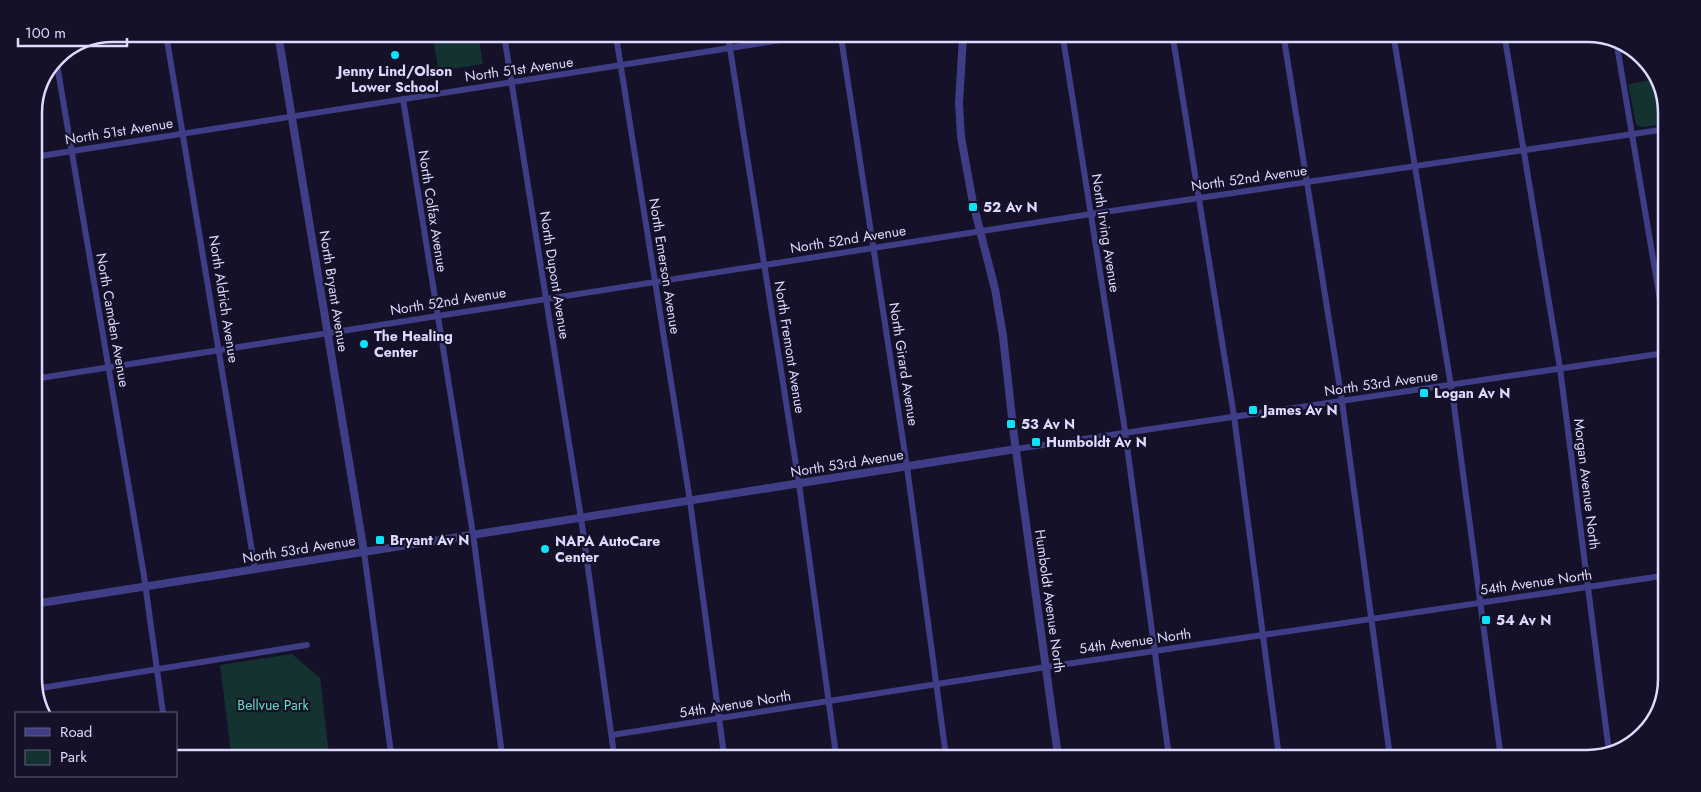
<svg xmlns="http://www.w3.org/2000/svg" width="1701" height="792" font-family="Jost,sans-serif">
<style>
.green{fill:#143230}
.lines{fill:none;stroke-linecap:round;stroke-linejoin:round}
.minor{stroke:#3f3d86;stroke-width:6}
.tertiary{stroke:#3f3d86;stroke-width:8}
.poi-dot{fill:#0ae3f8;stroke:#141128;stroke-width:2}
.labels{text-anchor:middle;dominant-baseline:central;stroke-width:4.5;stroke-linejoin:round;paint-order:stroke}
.street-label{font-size:14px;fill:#ddd9fe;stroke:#141128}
.poi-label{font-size:14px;font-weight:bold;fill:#ddd9fe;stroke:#141128;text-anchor:start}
.park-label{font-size:14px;fill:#65ddbe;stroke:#141128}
.rim{fill:none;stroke:#ddd9fe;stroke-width:2.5}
</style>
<rect width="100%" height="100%" fill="#141128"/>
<g class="green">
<path d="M461,35H478L483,64L439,71L433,40Z"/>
<path d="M1657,79L1667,108V124L1641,127L1636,124L1628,84Z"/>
<path d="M292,654L320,678L329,753H231L220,665Z"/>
</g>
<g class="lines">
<g class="minor">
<path d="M166,34L255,569"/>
<path d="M504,35L581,518L614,754"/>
<path d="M616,36L690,501L724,755"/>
<path d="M728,36L799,484L836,755"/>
<path d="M841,37L907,467L946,756"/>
<path d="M1063,38L1124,424L1169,757"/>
<path d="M1173,38L1234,416L1279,757"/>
<path d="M1284,39L1342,401L1390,757"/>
<path d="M1394,39L1453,398L1501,758"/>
<path d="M1505,39L1560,368L1609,752"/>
<path d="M1616,40L1665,329"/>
<path d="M56,59L144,576L163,713"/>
<path d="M403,99L473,534L502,754"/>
<path d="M34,157L800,37"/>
<path d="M34,379L1091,214L1667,129"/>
<path d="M1016,449L1665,353"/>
<path d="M364,552L391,753"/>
<path d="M34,577L38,603"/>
<path d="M35,689L307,645"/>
<path d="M612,735L1046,667L1662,576"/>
<path d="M1573,758L1584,753H1605"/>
</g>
<g class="tertiary">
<path d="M278,34L364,552"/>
<path d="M963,37L959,103L961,137L973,203L995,289L1003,336L1014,436L1058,756"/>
<path d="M34,604L1016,449"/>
</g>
</g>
<g class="poi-dot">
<circle cx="395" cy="55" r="5"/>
<rect x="968" y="202" width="10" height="10" rx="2.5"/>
<circle cx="364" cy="344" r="5"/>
<rect x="1419" y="388" width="10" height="10" rx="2.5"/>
<rect x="1248" y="405" width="10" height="10" rx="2.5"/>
<rect x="1006" y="419" width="10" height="10" rx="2.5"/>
<rect x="1031" y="437" width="10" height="10" rx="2.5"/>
<rect x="375" y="535" width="10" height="10" rx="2.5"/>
<circle cx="545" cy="549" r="5"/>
<rect x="1481" y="615" width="10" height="10" rx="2.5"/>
</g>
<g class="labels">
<g class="street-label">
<text transform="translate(519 69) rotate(-8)">North 51st Avenue</text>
<text transform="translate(119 131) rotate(-9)">North 51st Avenue</text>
<text transform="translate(1249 178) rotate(-8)">North 52nd Avenue</text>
<text transform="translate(433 211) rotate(81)">North Colfax Avenue</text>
<text transform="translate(1106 233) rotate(81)">North Irving Avenue</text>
<text transform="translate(848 239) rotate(-9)">North 52nd Avenue</text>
<text transform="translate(665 266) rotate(81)">North Emerson Avenue</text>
<text transform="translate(555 275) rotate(81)">North Dupont Avenue</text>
<text transform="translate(334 291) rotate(81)">North Bryant Avenue</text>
<text transform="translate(224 299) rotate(81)">North Aldrich Avenue</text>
<text transform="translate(448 301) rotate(-9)">North 52nd Avenue</text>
<text transform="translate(113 320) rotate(80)">North Camden Avenue</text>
<text transform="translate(790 347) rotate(81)">North Fremont Avenue</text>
<text transform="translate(904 364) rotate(81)">North Girard Avenue</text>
<text transform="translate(1381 383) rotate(-8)">North 53rd Avenue</text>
<text transform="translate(847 463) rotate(-9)">North 53rd Avenue</text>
<text transform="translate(1587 484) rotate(83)">Morgan Avenue North</text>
<text transform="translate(299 549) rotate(-9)">North 53rd Avenue</text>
<text transform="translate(1536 582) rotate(-8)">54th Avenue North</text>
<text transform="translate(1050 601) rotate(82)">Humboldt Avenue North</text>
<text transform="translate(1135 641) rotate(-8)">54th Avenue North</text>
<text transform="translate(735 704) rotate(-9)">54th Avenue North</text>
</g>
<g class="poi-label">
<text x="395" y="71" text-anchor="middle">Jenny Lind/Olson<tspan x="395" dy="16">Lower School</tspan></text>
<text x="983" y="207">52 Av N</text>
<text x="374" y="336">The Healing<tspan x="374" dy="16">Center</tspan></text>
<text x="1434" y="393">Logan Av N</text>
<text x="1263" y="410">James Av N</text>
<text x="1021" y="424">53 Av N</text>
<text x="1046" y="442">Humboldt Av N</text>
<text x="390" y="540">Bryant Av N</text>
<text x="555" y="541">NAPA AutoCare<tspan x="555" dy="16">Center</tspan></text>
<text x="1496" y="620">54 Av N</text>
</g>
<g class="park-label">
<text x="273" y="705">Bellvue Park</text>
</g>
</g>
<path d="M0 0H1701V792H0ZM113 42H1587A71 71 0 0 1 1658 113V679A71 71 0 0 1 1587 750H113A71 71 0 0 1 42 679V113A71 71 0 0 1 113 42Z" fill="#141128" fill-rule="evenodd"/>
<path class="rim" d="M113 42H1587A71 71 0 0 1 1658 113V679A71 71 0 0 1 1587 750H113A71 71 0 0 1 42 679V113A71 71 0 0 1 113 42Z"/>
<rect x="15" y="712" width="162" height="65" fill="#141128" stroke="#64617e"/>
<rect x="25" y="728" width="25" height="8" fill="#3f3d86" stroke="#64617e"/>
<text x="60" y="737" font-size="15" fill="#ddd9fe">Road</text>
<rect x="25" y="750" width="25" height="15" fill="#143230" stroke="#64617e"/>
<text x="60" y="762" font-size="15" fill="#ddd9fe">Park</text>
<path d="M18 38v8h109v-8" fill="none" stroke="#ddd9fe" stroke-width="2.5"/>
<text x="25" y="38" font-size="15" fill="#ddd9fe" stroke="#141128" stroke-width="4" paint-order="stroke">100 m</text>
</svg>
